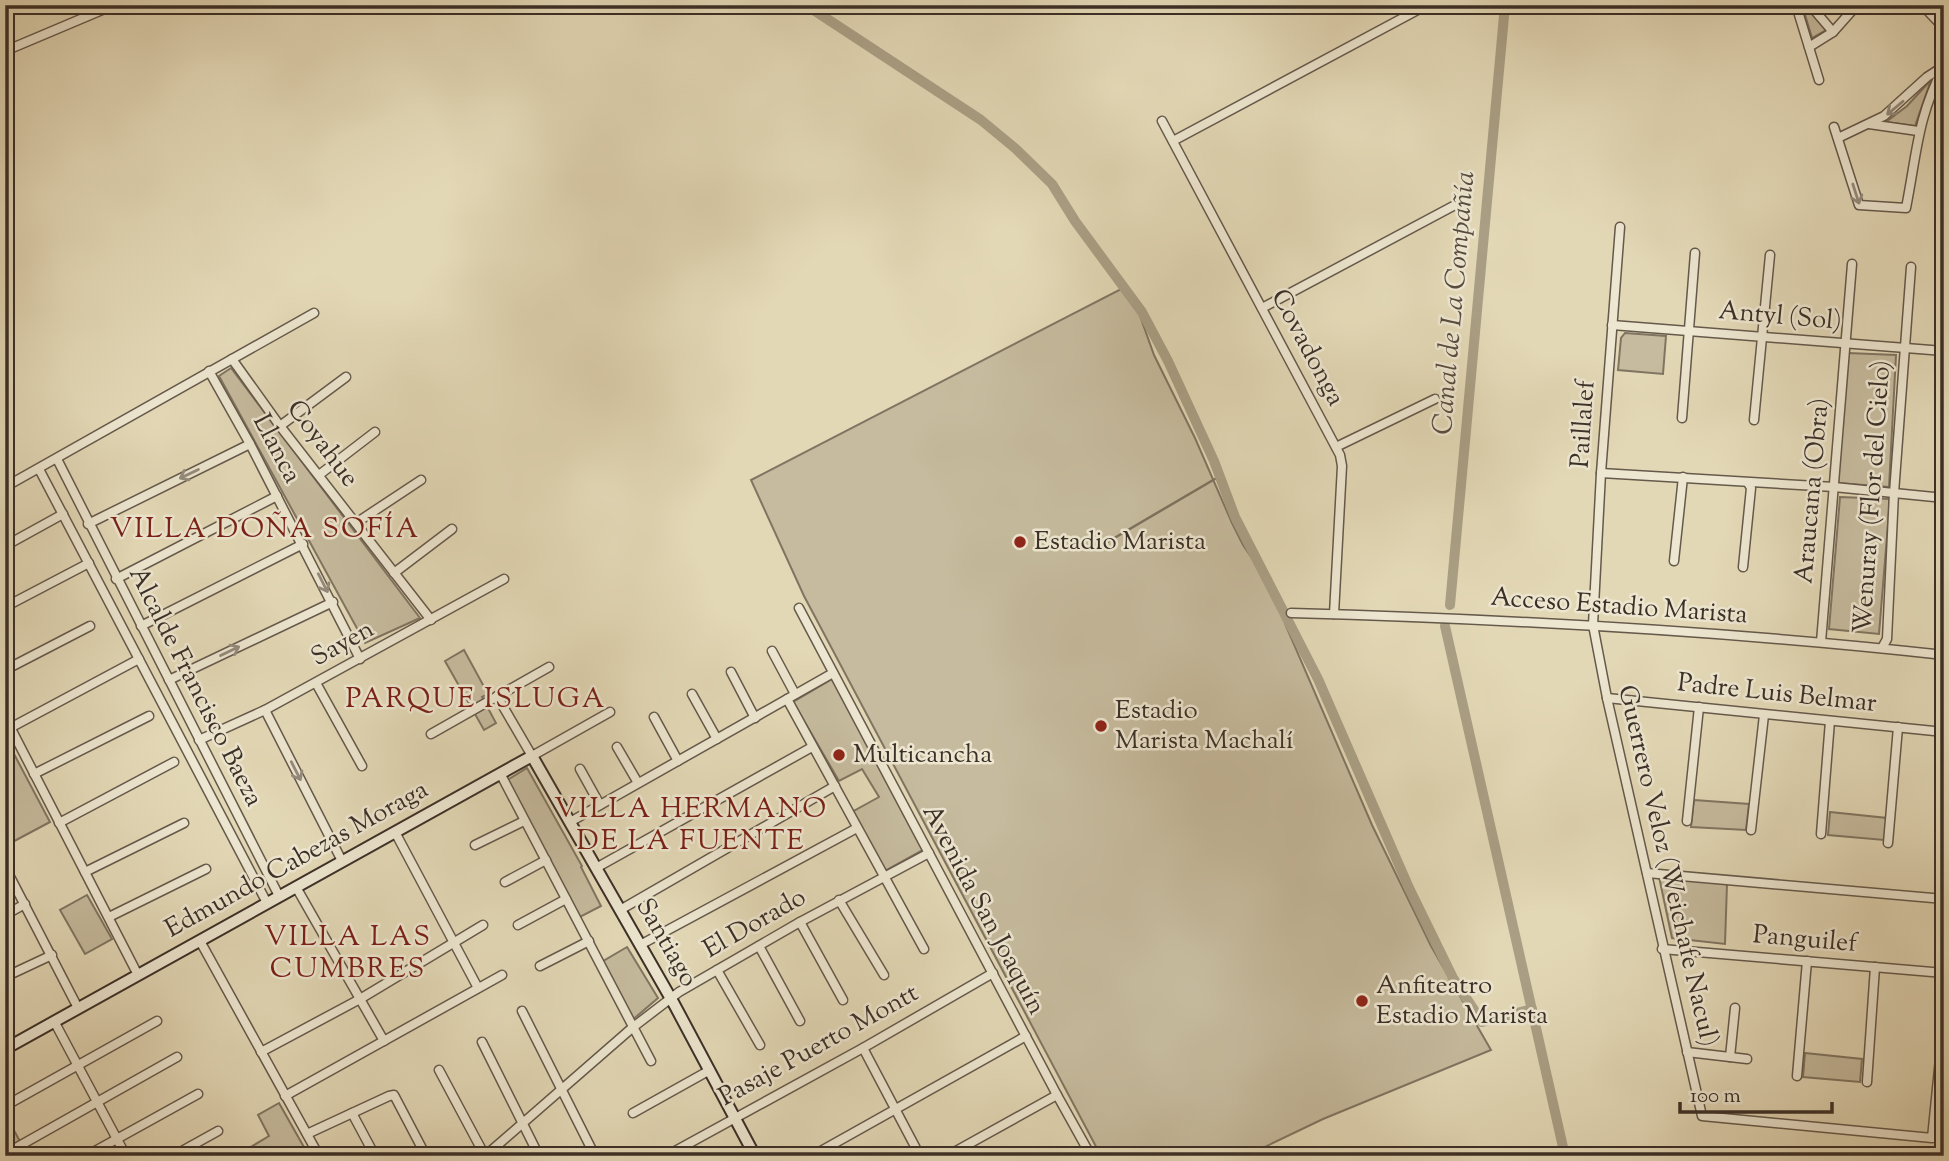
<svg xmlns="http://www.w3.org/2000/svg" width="1949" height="1161" font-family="'Sorts Mill Goudy',serif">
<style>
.green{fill:#c6bb9e;stroke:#807562;stroke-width:2}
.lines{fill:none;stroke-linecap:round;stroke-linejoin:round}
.stream{stroke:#7e725f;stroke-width:2.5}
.canal{stroke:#aa9f85;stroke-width:10}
.street-casing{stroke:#65594b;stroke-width:11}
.secondary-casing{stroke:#3b2f27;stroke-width:14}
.street{stroke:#ede6d0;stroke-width:8}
.secondary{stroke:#ede6d0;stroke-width:10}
.oneway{stroke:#948a7c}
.poi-dot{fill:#8f2418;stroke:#ede6d0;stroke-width:2.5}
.labels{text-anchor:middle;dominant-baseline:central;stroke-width:5;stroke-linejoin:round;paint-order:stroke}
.street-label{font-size:26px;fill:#3b2f27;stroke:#ede6d0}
.poi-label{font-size:26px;fill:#3b2f27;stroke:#ede6d0;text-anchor:start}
.water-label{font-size:28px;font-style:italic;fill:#574b3e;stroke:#ede6d0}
.neighbourhood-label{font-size:28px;letter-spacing:2px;fill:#7a1f14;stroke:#ede6d0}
</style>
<rect width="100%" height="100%" fill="#e3d8b6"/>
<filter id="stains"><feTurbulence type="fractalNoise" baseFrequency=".00286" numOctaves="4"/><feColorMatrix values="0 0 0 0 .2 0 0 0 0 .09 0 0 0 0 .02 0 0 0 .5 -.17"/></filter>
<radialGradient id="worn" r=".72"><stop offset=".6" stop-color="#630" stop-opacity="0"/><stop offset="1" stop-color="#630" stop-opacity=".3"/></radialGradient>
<g class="green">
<path d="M1802,5H1806L1826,30L1812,38Z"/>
<path d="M1931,80L1915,126L1886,122L1907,106Z"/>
<path d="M1123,288L1139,313L1154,355L1195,438L1232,523L1243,545L1273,589L1286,626L1372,825L1431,946L1491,1050L1323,1119L1246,1156H1101L804,596L751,480Z"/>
<path d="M1625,333L1666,336L1663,374L1618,370L1621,338Z"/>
<path d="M1848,353L1896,355L1889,487L1838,483Z"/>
<path d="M231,368L420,618L365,643L219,376Z"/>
<path d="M1840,497L1890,499L1879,634L1829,629Z"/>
<path d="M464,650L488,694L482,697L496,723L484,730L445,661Z"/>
<path d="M834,678L923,850L885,871L852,812L879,797L862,769L839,781L793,702Z"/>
<path d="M5,737L50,822L5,846Z"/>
<path d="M527,768L582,866L581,867L601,906L578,918L504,782Z"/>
<path d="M1694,800L1749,804L1746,830L1691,827Z"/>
<path d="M1830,812L1887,818L1884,840L1828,835Z"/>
<path d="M1659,877L1727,884L1725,944L1672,938Z"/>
<path d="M87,895L112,939L85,954L60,910Z"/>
<path d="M627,947L658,998L630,1022L600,963Z"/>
<path d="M1805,1053L1862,1059L1860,1082L1803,1077Z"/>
<path d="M1944,1057V1142L1936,1141Z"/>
<path d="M279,1103L309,1156H246L244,1151L269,1136L258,1115Z"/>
<path d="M5,1114L28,1156H12L5,1143Z"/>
</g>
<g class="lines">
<path class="stream" d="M1099,547L1220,476"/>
<g class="canal">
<path d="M806,5L981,120L1016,149L1052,184L1075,221L1142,312L1168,361L1214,461L1235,517L1318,679L1409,888L1453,978L1482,1022L1532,1009"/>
<path d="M1450,605L1505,5"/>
<path d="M1445,626L1565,1156"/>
</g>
<defs>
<g id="street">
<path d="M1796,5L1819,80"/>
<path d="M1810,5L1833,32"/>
<path d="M1922,5L1944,28"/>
<path d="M1941,5L1944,8"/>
<path d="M1809,47L1833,32L1857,5"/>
<path d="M5,51L114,5"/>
<path d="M1162,121L1340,455L1342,466L1334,614"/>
<path d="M1869,124L1918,131"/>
<path d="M1834,127L1859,205L1906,208C1917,153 1917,118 1944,66"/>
<path d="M1838,138L1884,116L1927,77L1941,68"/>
<path d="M1173,141L1427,5"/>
<path d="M1620,227L1601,473L1593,625L1607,698L1702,1116L1932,1138L1944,1019"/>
<path d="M1262,308L1457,204"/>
<path d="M1612,325L1944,351"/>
<path d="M232,359L280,426L431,620"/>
<path d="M209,371L250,444L360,659"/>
<path d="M1682,418L1695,253"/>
<path d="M1754,420L1770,255"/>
<path d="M280,426L346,377"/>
<path d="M1336,447L1435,399"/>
<path d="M57,459L279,896"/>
<path d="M39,469L267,903"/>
<path d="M1601,473L1834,487L1944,498"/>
<path d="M319,475L375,432"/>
<path d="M5,487L314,313"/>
<path d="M356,523L421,480"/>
<path d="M88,524L250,444"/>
<path d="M5,546L63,514"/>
<path d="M1674,561L1683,477"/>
<path d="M1743,567L1751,488L1748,483"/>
<path d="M394,573L452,529"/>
<path d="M116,579L277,496"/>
<path d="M5,607L89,563"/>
<path d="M799,608L1057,1095L1091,1156"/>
<path d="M1291,613C1509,619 1727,631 1944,655"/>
<path d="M141,626L303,544"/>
<path d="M1821,642L1852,264"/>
<path d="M1882,648L1887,639L1894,493L1911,267"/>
<path d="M772,651L795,694"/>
<path d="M5,670L90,626"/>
<path d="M731,672L755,718"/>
<path d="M169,680L333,602"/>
<path d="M316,683L362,766"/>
<path d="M692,694L717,739"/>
<path d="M497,696L532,756L610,712"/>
<path d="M1607,698L1944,732"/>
<path d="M787,699L924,949"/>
<path d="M265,710L342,861"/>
<path d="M5,717L138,975"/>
<path d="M654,717L678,761"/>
<path d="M10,728L139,659"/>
<path d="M431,734L549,667"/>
<path d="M199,740L265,710L504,579"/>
<path d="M617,747L638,783"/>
<path d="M580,769L600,805"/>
<path d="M500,773L651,1061"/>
<path d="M34,774L149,716"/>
<path d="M1687,821L1699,707"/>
<path d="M570,822L833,673"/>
<path d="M59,823L174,762"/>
<path d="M1751,830L1764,715"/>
<path d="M395,832L478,988"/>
<path d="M1821,834L1830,721"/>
<path d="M1888,843L1898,727"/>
<path d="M475,845L524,821"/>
<path d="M5,867L78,1008"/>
<path d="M596,868L812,747"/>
<path d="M85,872L184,823"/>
<path d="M1647,873L1944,899"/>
<path d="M505,882L546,860"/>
<path d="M296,887L384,1041"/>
<path d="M839,900L884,975"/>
<path d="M620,910L835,786"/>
<path d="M5,915L25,904"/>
<path d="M109,917L206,869"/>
<path d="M800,922L843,1000"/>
<path d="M518,925L566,899"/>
<path d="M200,941L319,1156"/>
<path d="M640,945L857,828"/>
<path d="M759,946L800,1021"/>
<path d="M1662,949L1944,973"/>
<path d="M540,966L589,941"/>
<path d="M717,970L760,1045"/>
<path d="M5,977L52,955"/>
<path d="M522,1011L595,1156"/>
<path d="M54,1021L126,1156"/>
<path d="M482,1042L539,1156"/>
<path d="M863,1048L920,1156"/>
<path d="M261,1052L360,999L483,925"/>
<path d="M1687,1052L1747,1059"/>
<path d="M1730,1057L1735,1008"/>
<path d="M439,1070L485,1156"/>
<path d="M1797,1076L1807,961"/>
<path d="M1867,1082L1875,967"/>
<path d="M285,1096L502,975"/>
<path d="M5,1106L157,1021"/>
<path d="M352,1113L375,1156"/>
<path d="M633,1113L710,1070"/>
<path d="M307,1134L389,1096L394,1095L426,1156"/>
<path d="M5,1154L177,1057"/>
<path d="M86,1156L198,1094"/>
<path d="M173,1156L218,1131"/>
<path d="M485,1156L632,1028L679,992L800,922L929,853"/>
<path d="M666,1156L863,1048L993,973"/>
<path d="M812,1156L1026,1036"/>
<path d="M947,1156L1057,1095"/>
</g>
<path id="secondary" d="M5,1049L532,756L674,1004L755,1156"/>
</defs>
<use href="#street" class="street-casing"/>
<use href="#secondary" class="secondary-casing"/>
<use href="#street" class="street"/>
<use href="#secondary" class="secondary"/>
</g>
<defs><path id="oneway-shaft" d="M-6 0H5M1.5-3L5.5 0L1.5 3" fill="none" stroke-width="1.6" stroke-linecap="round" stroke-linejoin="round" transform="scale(1.75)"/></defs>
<g class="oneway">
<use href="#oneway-shaft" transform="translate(1895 108) rotate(140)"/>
<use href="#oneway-shaft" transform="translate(1856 194) rotate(72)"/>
<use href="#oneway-shaft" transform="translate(189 474) rotate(154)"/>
<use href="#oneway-shaft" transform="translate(323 583) rotate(63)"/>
<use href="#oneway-shaft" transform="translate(230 651) rotate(-26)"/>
<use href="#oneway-shaft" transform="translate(296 771) rotate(63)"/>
</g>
<g class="poi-dot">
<circle cx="1020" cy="542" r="7"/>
<circle cx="1101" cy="726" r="7"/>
<circle cx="839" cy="755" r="7"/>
<circle cx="1362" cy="1001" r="7"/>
</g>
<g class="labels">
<g class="street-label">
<text transform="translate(1780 317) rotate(5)">Antyl (Sol)</text>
<text transform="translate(1307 348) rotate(62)">Covadonga</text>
<text transform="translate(1584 424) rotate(-86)">Paillalef</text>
<text transform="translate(322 444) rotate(53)">Coyahue</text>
<text transform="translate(276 449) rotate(62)">Llanca</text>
<text transform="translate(1813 491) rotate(-85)">Araucana (Obra)</text>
<text transform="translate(1873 497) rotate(-86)">Wenuray (Flor del Cielo)</text>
<text transform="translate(1619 607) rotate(4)">Acceso Estadio Marista</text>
<text transform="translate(343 644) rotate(-29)">Sayen</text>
<text transform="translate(195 687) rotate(63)">Alcalde Francisco Baeza</text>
<text transform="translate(1777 694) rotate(6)">Padre Luis Belmar</text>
<text transform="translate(297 860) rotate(-29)">Edmundo Cabezas Moraga</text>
<text transform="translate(1667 866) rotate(77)">Guerrero Veloz (Weichafe Nacul)</text>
<text transform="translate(983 910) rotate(62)">Avenida San Joaquín</text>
<text transform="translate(755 924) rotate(-30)">El Dorado</text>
<text transform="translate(1805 940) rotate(5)">Panguilef</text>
<text transform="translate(666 943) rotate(60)">Santiago</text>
<text transform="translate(819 1046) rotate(-29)">Pasaje Puerto Montt</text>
</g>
<g class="poi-label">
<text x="1034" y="542">Estadio Marista</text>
<text x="1115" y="711">Estadio<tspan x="1115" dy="30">Marista Machalí</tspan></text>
<text x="853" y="755">Multicancha</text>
<text x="1376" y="986">Anfiteatro<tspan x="1376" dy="30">Estadio Marista</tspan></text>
</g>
<g class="water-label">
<text transform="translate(1455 303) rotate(-85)">Canal de La Compañía</text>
</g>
<g class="neighbourhood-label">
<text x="265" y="530">VILLA DOÑA SOFÍA</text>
<text x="476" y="700">PARQUE ISLUGA</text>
<text x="691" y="810">VILLA HERMANO<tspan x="691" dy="32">DE LA FUENTE</tspan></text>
<text x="348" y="938">VILLA LAS<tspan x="348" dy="32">CUMBRES</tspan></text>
</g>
</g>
<rect width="1949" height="1161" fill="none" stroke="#e3d8b6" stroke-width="28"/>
<rect x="7" y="7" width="1935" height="1147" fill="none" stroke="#3b2f27" stroke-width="3.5"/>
<rect x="14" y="14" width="1921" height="1133" fill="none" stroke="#3b2f27" stroke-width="2"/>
<path d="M1680 1102v10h152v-10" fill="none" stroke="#3b2f27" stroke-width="3.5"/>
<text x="1690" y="1102" font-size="21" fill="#3b2f27" stroke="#ede6d0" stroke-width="5" paint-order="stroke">100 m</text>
<rect width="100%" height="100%" filter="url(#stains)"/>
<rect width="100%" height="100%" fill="url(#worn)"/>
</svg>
